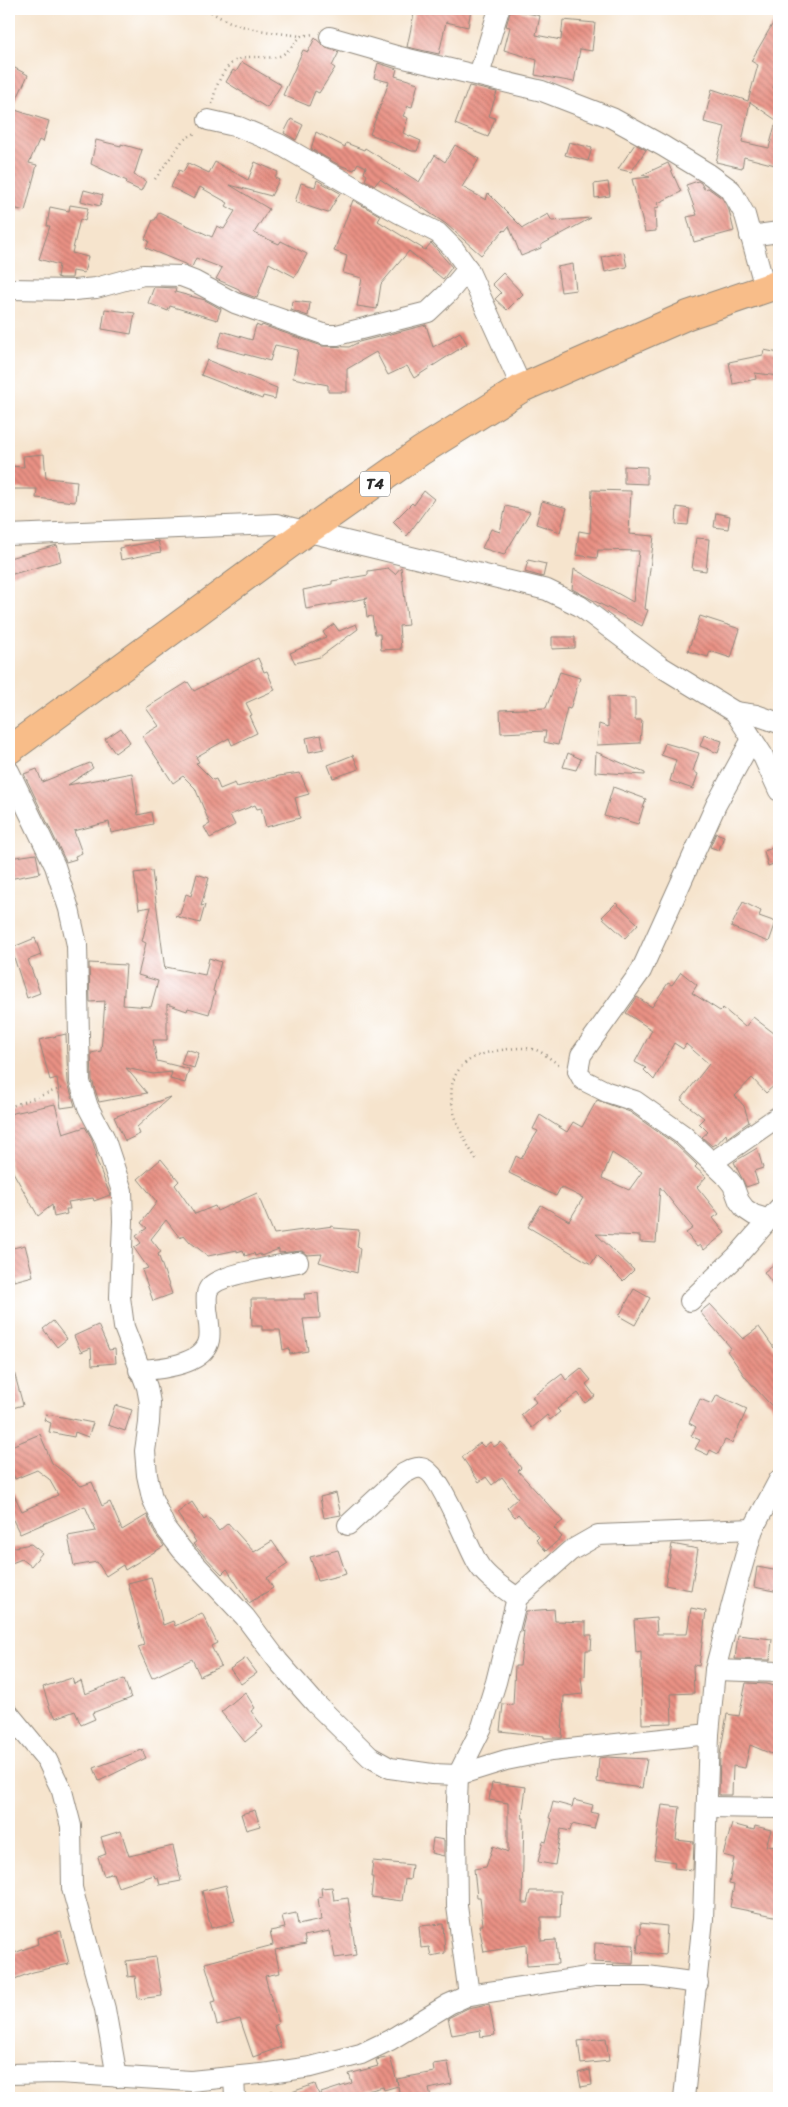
<svg xmlns="http://www.w3.org/2000/svg" width="788" height="2107" font-family="Sriracha,sans-serif">
<style>
.building{fill:url(#building-back-hatch);fill-rule:evenodd}
.lines{fill:none;stroke-linecap:round;stroke-linejoin:round}
.minor-casing{stroke:#90887c;stroke-width:22}
.highway-casing{stroke:#90887c;stroke-width:30}
.path{stroke:#90887c;stroke-width:2.5;stroke-dasharray:1 4;stroke-linecap:butt}
.minor{stroke:#fff;stroke-width:20}
.highway{stroke:#f8bd89;stroke-width:28}
.labels{text-anchor:middle;dominant-baseline:central;stroke-width:4;stroke-linejoin:round;paint-order:stroke}
.shield{fill:#fff;stroke:#6b6b6b;stroke-width:1}
.shield-label{font-size:15px;font-weight:bold;fill:#2b2b2b}
</style>
<defs>
<pattern id="building-back-hatch" width="6" height="6" patternUnits="userSpaceOnUse" patternTransform="scale(1.25)"><rect width="6" height="6" fill="#e99184"/><path d="M-1 5l2 2M0 0l6 6M5-1l2 2" fill="none" stroke="#bd776c"/></pattern>
</defs>
<rect width="100%" height="100%" fill="#fff"/>
<filter id="ink" filterUnits="userSpaceOnUse"><feTurbulence type="fractalNoise" baseFrequency=".02" numOctaves="2"/><feDisplacementMap in="SourceGraphic" scale="10" xChannelSelector="R" yChannelSelector="G"/><feConvolveMatrix kernelMatrix="1 2 1 2 8 2 1 2 1" color-interpolation-filters="sRGB"/></filter>
<filter id="wash" filterUnits="userSpaceOnUse"><feTurbulence type="fractalNoise" baseFrequency=".0096" numOctaves="4" result="noise"/><feDisplacementMap in="SourceGraphic" scale="20" xChannelSelector="R" yChannelSelector="G"/><feGaussianBlur stdDeviation="1.12" result="paint"/><feColorMatrix in="noise" values="0 0 0 0 0 0 0 0 0 0 0 0 0 0 0 0 0 1.4 0 .05"/><feComposite in="paint" operator="in"/></filter>
<g filter="url(#wash)">
<rect width="100%" height="100%" fill="#f6e4cd"/>
<g id="blocks">
<g class="building">
<path d="M415,9H471L468,27L446,22L439,54L407,47Z"/>
<path d="M511,9L540,16L536,35L561,40L563,20L595,23L592,51L580,49L574,82L535,75L537,60L504,50L510,27L506,26Z"/>
<path d="M779,13V75L773,88L779,92V122L750,102L742,142L769,148L775,125H779V166L744,157L742,168L716,162L725,127L704,122L712,89L748,101L758,65L751,61Z"/>
<path d="M315,38L326,48L339,52L332,66L335,68L319,93L315,91L309,106L283,95L303,50L308,52Z"/>
<path d="M242,62L281,85L267,108L226,82L233,70L236,72Z"/>
<path d="M378,63L397,69L395,76L418,83L412,107L408,106L403,116L408,118L403,133L421,141L417,151H412L370,134L389,82L374,78Z"/>
<path d="M13,67L28,75L12,109L49,121L43,142L39,140L29,163L37,165L25,211L13,208L16,198L9,196V76Z"/>
<path d="M469,86L497,92L489,116L495,118L488,137L455,124Z"/>
<path d="M291,119L303,125L296,140L284,133Z"/>
<path d="M316,132L345,147L346,143L364,150L365,148L419,182L435,155L445,162L455,145L479,159L462,187L486,200L488,193L523,228L548,214L552,221L591,218L541,245V248L521,256L509,226L505,231L504,230L481,255L446,224L380,179L375,185L365,180L367,175L364,173L366,167L358,163L354,170L339,165L311,149Z"/>
<path d="M96,140L121,146V144L142,150L134,175L146,181L141,191L126,184L127,181L91,164Z"/>
<path d="M569,142L592,148L588,161L565,155Z"/>
<path d="M635,144L646,150L631,172L618,169Z"/>
<path d="M215,162L248,180L255,162L278,172L275,178L279,180L271,196L230,185L269,209L254,233L279,244L281,241L307,254L295,277L269,263L257,298L240,292L239,289L216,279L222,268L196,258L192,267L146,248L149,241L145,239L153,220H155L159,212L212,237L217,226L224,229L235,211L226,206L228,203L200,187L194,199L171,187L179,170L183,172L188,163L209,173Z"/>
<path d="M668,163L681,192L658,203L659,207L655,208L656,231L645,232L632,179L650,177L642,175Z"/>
<path d="M317,180L340,193L328,213L295,202L301,183L315,187Z"/>
<path d="M698,181L701,183L704,189L708,188L722,198L729,210L734,231L694,242L687,217L697,215L686,185Z"/>
<path d="M608,182L610,196L595,198L594,184Z"/>
<path d="M84,190L103,195L100,206L81,201Z"/>
<path d="M353,200L381,216L378,221L425,250L431,243L452,267L443,279L409,251L381,284L377,309L357,306L362,278L343,273L347,256L334,251Z"/>
<path d="M70,205L88,208L85,221L80,219L72,253L88,257L84,273L73,271L72,278H60L57,277L59,265L39,259L50,226H47L50,207L69,211Z"/>
<path d="M624,252L627,267L605,272L602,257Z"/>
<path d="M573,264L576,290L561,292L557,267Z"/>
<path d="M503,273L523,294L507,310L495,299L501,293L492,284Z"/>
<path d="M154,287L176,288L175,292L205,300L221,309L217,320L170,306L168,311L148,303Z"/>
<path d="M292,301L310,303L308,316L291,310Z"/>
<path d="M105,309L135,313L131,334L102,329Z"/>
<path d="M256,325L261,327L262,325L322,346L349,347L359,342L426,325L433,347L460,332L467,344L414,378L407,366L388,375L376,352L347,369V392H328V385L293,378L298,350L275,345L270,361L218,347L222,331L252,340Z"/>
<path d="M764,350L779,353V376L755,373L756,379L733,384L729,362L763,355Z"/>
<path d="M207,360L277,388L275,399L263,396L262,399L201,375Z"/>
<path d="M44,454L46,478L77,481L75,502L36,498L37,489H9V466L24,467L23,456Z"/>
<path d="M624,466L647,467V484L624,483Z"/>
<path d="M592,490L631,491L629,534L654,536L645,609L648,610L642,626L572,589L574,569L633,602L639,551L598,550L597,558L576,555L579,531L590,533Z"/>
<path d="M424,491L434,499L407,536L393,522L412,503L414,505Z"/>
<path d="M542,501L567,508L560,532L536,524Z"/>
<path d="M506,506L530,512L504,555L482,548L491,529L500,532Z"/>
<path d="M677,507L690,509L688,525L676,524Z"/>
<path d="M716,513L730,516L728,529L714,527Z"/>
<path d="M696,538L709,539L706,571L692,569Z"/>
<path d="M158,541L161,552L121,560L119,548Z"/>
<path d="M57,545L61,561L9,575V558Z"/>
<path d="M528,560L546,564L543,577L525,572Z"/>
<path d="M401,567L408,625L399,626L401,649L381,650L380,634H375L372,616L367,617L365,600L368,598L306,609L303,590L332,584V581L368,575V571L388,568L395,574Z"/>
<path d="M700,616L740,629L731,658L710,651L708,657L688,651Z"/>
<path d="M334,624L339,631L356,624L358,629L320,657L295,663L290,653L326,637L323,632Z"/>
<path d="M552,637H575V648L552,649Z"/>
<path d="M258,658L264,672L267,671L275,690L246,703L252,715L249,716L257,733L232,745L229,738L196,757L199,762L196,763L213,780L216,779L220,789L235,783L237,787L279,776L300,773L309,794L295,798L300,818L266,827L261,808L257,809L255,805L230,815L235,825L210,838L204,827L210,824L195,788L183,776L173,783L142,736L159,726L146,708L188,682L194,691Z"/>
<path d="M560,672L580,678L570,709L567,708L558,745L544,742L546,731L501,733L500,710L546,708Z"/>
<path d="M608,697L635,698V720H642L640,743L597,745L599,724L608,727Z"/>
<path d="M121,728L130,742L115,753L105,739Z"/>
<path d="M321,735L324,749L309,752L306,738Z"/>
<path d="M704,735L722,741L718,753L700,746Z"/>
<path d="M665,743L699,753L693,771L698,774L693,789L670,781L676,760L661,755Z"/>
<path d="M596,752L645,773V775L595,772Z"/>
<path d="M568,753L581,759L576,770L563,767Z"/>
<path d="M353,755L359,769L333,778L328,765Z"/>
<path d="M90,763L93,768L68,785L132,773L138,815L151,812L153,824L111,833L109,822L74,831L82,853L75,856L76,859L66,862L24,774L37,769L42,782Z"/>
<path d="M613,787L646,799L638,824L618,818V820L604,816Z"/>
<path d="M716,833L724,836L719,850L710,847Z"/>
<path d="M779,846V862L768,866L764,851Z"/>
<path d="M36,854L40,873L9,879V858Z"/>
<path d="M152,871L165,970L166,967L205,975L209,958L221,962L213,991L215,992L209,1014L188,1008L187,1011L167,1004V1040H153L157,1061L189,1069L185,1083L170,1079L172,1072L153,1074L126,1068L147,1093L99,1102L92,1080L91,1053L101,1051L105,1001L90,1002L89,963L126,965L123,1005L151,1007L158,981L138,975L146,943L142,941L151,907L139,909L134,873Z"/>
<path d="M197,874L209,878L201,906L205,905L200,923L175,916L180,914L186,894L191,896Z"/>
<path d="M743,902L761,911L759,916L776,922L769,942L731,927Z"/>
<path d="M616,903L638,924L625,938L602,917Z"/>
<path d="M35,938L41,955L28,960L40,993L27,998L11,948Z"/>
<path d="M681,972L697,985L692,993L720,1011L723,1008L745,1027L753,1017L779,1037V1081L766,1093L752,1078L735,1096L744,1106L749,1122L727,1138L726,1134L716,1145L715,1144L712,1146L702,1137L708,1132L699,1123L704,1118L681,1100L709,1064L686,1044L683,1049L674,1043L654,1080L644,1070L646,1068L635,1062L652,1030L626,1013L637,997L652,1007L668,983L672,985Z"/>
<path d="M66,1034L68,1083L75,1106L61,1108L57,1078L50,1080L39,1040Z"/>
<path d="M186,1049L199,1053L194,1068L181,1064Z"/>
<path d="M170,1097L137,1127L140,1134L125,1141L114,1117Z"/>
<path d="M597,1100L630,1112L675,1144L697,1165L695,1167L706,1177L697,1187L719,1214L713,1218L725,1233L704,1250L700,1245L697,1247L686,1233L693,1228L660,1187L656,1243L640,1242V1236L596,1234L634,1270L623,1281L597,1255L591,1264L528,1227L541,1205L569,1221L583,1198L561,1187L556,1196L509,1173L516,1156L521,1159L538,1131L533,1129L540,1115L567,1132L573,1122L582,1127ZM612,1153L642,1172L629,1190L602,1178Z"/>
<path d="M55,1104L63,1134L85,1127L91,1137L97,1155L95,1156L110,1195L94,1201L93,1198L68,1202L70,1209H66L67,1214L54,1217L52,1205L38,1216L9,1165V1114Z"/>
<path d="M757,1148L763,1168L754,1171L758,1183L746,1187L734,1162Z"/>
<path d="M161,1159L179,1181L175,1185L195,1214L215,1206L217,1211L257,1193L274,1234L333,1226L334,1228L359,1230L357,1247L360,1248L357,1273L319,1262L322,1254L307,1255L302,1251L279,1253V1249L261,1256L260,1254L255,1256L254,1253L245,1256L243,1250L237,1252V1250L208,1256L190,1242L184,1235L180,1238L166,1220L151,1239L161,1252L158,1254L172,1294L153,1301L142,1270L148,1268L134,1248L141,1243L136,1236L147,1228L141,1223L157,1202L138,1179Z"/>
<path d="M25,1245L33,1276L14,1281L9,1264V1249Z"/>
<path d="M779,1260V1292L764,1272Z"/>
<path d="M634,1289L650,1298L635,1325L619,1316Z"/>
<path d="M318,1293L320,1318L303,1319L308,1351L290,1354L289,1348L283,1350L280,1330H262V1326H252L251,1299H305L304,1294Z"/>
<path d="M710,1304L743,1339L759,1327L779,1355V1414L746,1378L727,1351L731,1348L700,1312Z"/>
<path d="M53,1321L67,1339L57,1347L43,1329Z"/>
<path d="M98,1325L109,1350L115,1349L116,1363L92,1365L91,1348L81,1352L74,1336Z"/>
<path d="M13,1368L23,1405L9,1409V1369Z"/>
<path d="M581,1368L591,1380L586,1384L595,1396L585,1403L578,1393L557,1409L560,1412L550,1420L547,1415L532,1428L521,1415L536,1402L532,1397L562,1374L566,1380Z"/>
<path d="M717,1395L747,1409L732,1443L725,1440L718,1454L710,1450L708,1455L695,1449L700,1440L691,1436L696,1427L689,1423L700,1399L712,1404Z"/>
<path d="M115,1405L132,1410L125,1431L108,1425Z"/>
<path d="M46,1414L52,1415L93,1423L88,1437L75,1432L74,1437L49,1432L51,1423L44,1420Z"/>
<path d="M40,1434L52,1463L81,1486L92,1482L102,1506L110,1502L122,1530L147,1515L155,1534L164,1546L125,1570L123,1565L106,1576L97,1562L74,1566L68,1536L96,1531L85,1506L20,1534L9,1512V1485L22,1511L58,1495L49,1479L37,1470L15,1479L9,1463V1447Z"/>
<path d="M490,1442L494,1447L501,1442L521,1468L518,1471L563,1521L554,1528L562,1537L546,1551L536,1540L539,1537L518,1514L515,1517L507,1508L518,1498L502,1477L492,1485L486,1477L479,1482L462,1457L480,1443L484,1447Z"/>
<path d="M336,1493L341,1515L324,1518L320,1497Z"/>
<path d="M192,1502L204,1520L208,1517L219,1531L228,1523L254,1552L272,1541L288,1564L267,1578L273,1588L249,1603L227,1569L222,1574L193,1544L196,1542L177,1513Z"/>
<path d="M31,1544L42,1553L31,1566L22,1559L9,1564V1548Z"/>
<path d="M672,1544L698,1549L691,1590L665,1585Z"/>
<path d="M338,1550L346,1574L318,1581L310,1557Z"/>
<path d="M757,1567L779,1571V1592L754,1587Z"/>
<path d="M151,1577L163,1625L173,1621L175,1626L202,1613L217,1643L211,1646L221,1666L200,1676L192,1659L152,1678L138,1647L144,1645L128,1583Z"/>
<path d="M691,1608L706,1611L699,1666L693,1665L694,1693L671,1694L672,1723L642,1724L641,1651L636,1652L634,1620L656,1618L657,1634H687Z"/>
<path d="M554,1609L555,1621L586,1622V1635H592L591,1650H586L585,1676L581,1677L583,1694L564,1696L562,1738H544V1736L500,1731L503,1704L513,1705L515,1666H520L524,1631L521,1632L526,1611Z"/>
<path d="M738,1635L772,1639L770,1660L735,1659Z"/>
<path d="M246,1658L257,1673L241,1684L230,1669Z"/>
<path d="M72,1678L74,1684L81,1681L85,1694L124,1679L131,1698L92,1713L95,1719L81,1725L75,1711L56,1718L53,1712H51L43,1687Z"/>
<path d="M746,1683L767,1684L779,1687L773,1719L779,1720V1757L750,1745L745,1768L733,1766L732,1795H719L720,1755L727,1714L739,1716Z"/>
<path d="M245,1692L255,1708L251,1711L263,1727L245,1742L221,1712Z"/>
<path d="M142,1750L146,1758L99,1781L94,1768Z"/>
<path d="M607,1757L647,1759L642,1788L597,1782L599,1758Z"/>
<path d="M492,1783L526,1787L522,1818H524L522,1903H527L530,1891H561L560,1917H541V1941L556,1940L558,1964L527,1966L526,1945L484,1952L479,1925H483L480,1897H477L474,1869L486,1867L493,1846L508,1852V1803L489,1800Z"/>
<path d="M574,1800L593,1805L591,1812L598,1814L594,1829L572,1824L570,1831L561,1829L555,1865L538,1862L543,1841L546,1842L552,1819L549,1818L553,1802L572,1807Z"/>
<path d="M662,1805L680,1807L676,1840L694,1842L693,1870L674,1868L675,1862L654,1859Z"/>
<path d="M255,1810L260,1826L246,1830L241,1814Z"/>
<path d="M732,1824L754,1830L755,1826L771,1830L766,1846L779,1847V1917L730,1907L734,1885L729,1884L734,1858L723,1855Z"/>
<path d="M121,1831L129,1856L173,1846L181,1881L160,1885L158,1877L155,1878L154,1875L118,1887L113,1873L104,1876L98,1857L106,1854L101,1837Z"/>
<path d="M433,1838L444,1840V1856L431,1853Z"/>
<path d="M373,1861L412,1865L410,1880L405,1879L402,1901L371,1897L373,1877H371Z"/>
<path d="M226,1885L235,1922L211,1928L202,1891Z"/>
<path d="M332,1887L334,1900L348,1898L356,1955L335,1958L330,1931L304,1936L306,1944L275,1950L280,1973L265,1976L278,2024L274,2026L281,2047L253,2057L240,2019L217,2025L211,2002L216,2001L205,1963L273,1945L270,1931L285,1928L282,1916L296,1913L298,1925L321,1920L318,1898L322,1897L321,1888Z"/>
<path d="M640,1923L667,1926L665,1955L637,1952L639,1934H641Z"/>
<path d="M443,1924L445,1953L431,1956L429,1947L421,1948L419,1926Z"/>
<path d="M61,1931L69,1964L33,1972L12,1980L9,1970V1955L38,1944L37,1938Z"/>
<path d="M595,1943L634,1945L633,1964L594,1962Z"/>
<path d="M156,1957L162,1996L138,1999L135,1976L128,1977L126,1961Z"/>
<path d="M489,2004L495,2035L481,2037L480,2030L452,2035L448,2018L468,2008Z"/>
<path d="M606,2038L609,2061L581,2064L578,2041Z"/>
<path d="M390,2057L398,2085L397,2079L434,2072L433,2064L448,2062L452,2084L429,2089L431,2098H400L398,2086L384,2090L383,2087L340,2098H323L321,2093L352,2083L349,2074L378,2066L376,2060Z"/>
<path d="M590,2070L592,2085L581,2087L578,2073Z"/>
<path d="M315,2084L320,2098H281L280,2096Z"/>
</g>
</g>
</g>
<g filter="url(#ink)">
<use href="#blocks" fill-opacity="0" stroke="#90887c" stroke-width="1"/>
<g class="lines">
<defs>
<g id="minor">
<path d="M330,37L400,57L542,91L612,118L663,146L709,174L731,190L745,215L765,288"/>
<path d="M479,75L499,9"/>
<path d="M208,120L239,127L279,144L399,213L438,233L454,249L468,269L522,388"/>
<path d="M750,236L779,232"/>
<path d="M9,289L74,290L96,288L143,275L181,276L194,281L235,303L326,335H337L428,312L448,293L468,269"/>
<path d="M9,535L276,524L547,590L580,606L660,666L735,712L762,754L779,791"/>
<path d="M735,712L756,715L779,723"/>
<path d="M752,739L716,805L641,971L581,1055L578,1071L583,1080L607,1092L635,1101L683,1135L725,1175L733,1185L739,1201L745,1209L754,1215L770,1220"/>
<path d="M9,771L55,866L69,909L77,945L80,1082L88,1107L104,1137L122,1191L123,1221L120,1297L124,1327L147,1387L150,1403L149,1423L145,1451L147,1475L152,1498L166,1529L182,1550L245,1617L278,1661L315,1703L370,1757L390,1768L432,1774L458,1775L506,1760L551,1751L709,1734"/>
<path d="M713,1162L779,1116"/>
<path d="M690,1301L737,1256L779,1208"/>
<path d="M139,1370C160,1369 204,1365 209,1340C211,1331 208,1318 207,1309C207,1302 205,1293 210,1287C220,1274 281,1265 298,1262"/>
<path d="M348,1525L403,1474C409,1471 415,1467 421,1468C439,1469 467,1545 477,1562C485,1577 504,1588 517,1598"/>
<path d="M715,1670L779,1672"/>
<path d="M9,1714L47,1760L62,1791L71,1826L72,1888L105,2009L117,2077"/>
<path d="M707,1807L779,1808"/>
<path d="M469,1995L457,1906L456,1829L458,1775L482,1727L496,1682L517,1598L570,1551L598,1535L753,1529"/>
<path d="M9,2074L58,2073L191,2081L270,2073L311,2067L361,2054L390,2040L449,2004L469,1995L594,1976H647L698,1983"/>
<path d="M234,2077L235,2098"/>
<path d="M684,2098L703,1919L709,1734L715,1670L738,1581L753,1529L779,1480"/>
</g>
<path id="highway" d="M9,750L306,532L421,451L522,388L688,315L779,284"/>
</defs>
<use href="#minor" class="minor-casing"/>
<use href="#highway" class="highway-casing"/>
<g class="path">
<path d="M207,9C235,30 267,31 300,36"/>
<path d="M212,104C217,81 226,55 254,57C262,57 274,59 282,55C290,50 295,43 301,36L314,34"/>
<path d="M155,179L183,140L197,132"/>
<path d="M9,1107L65,1087"/>
<path d="M476,1159C451,1120 429,1063 495,1051C508,1049 523,1046 536,1050C545,1053 553,1062 562,1066"/>
<path d="M272,2090V2098"/>
</g>
<use href="#minor" class="minor"/>
<use href="#highway" class="highway"/>
</g>
</g>
<g class="labels">
<rect class="shield" x="360" y="471.5" width="30" height="25" rx="4"/>
<g class="shield-label">
<text x="375" y="484">T4</text>
</g>
</g>
<rect width="788" height="2107" fill="none" stroke="#fff" stroke-width="30"/>
</svg>
